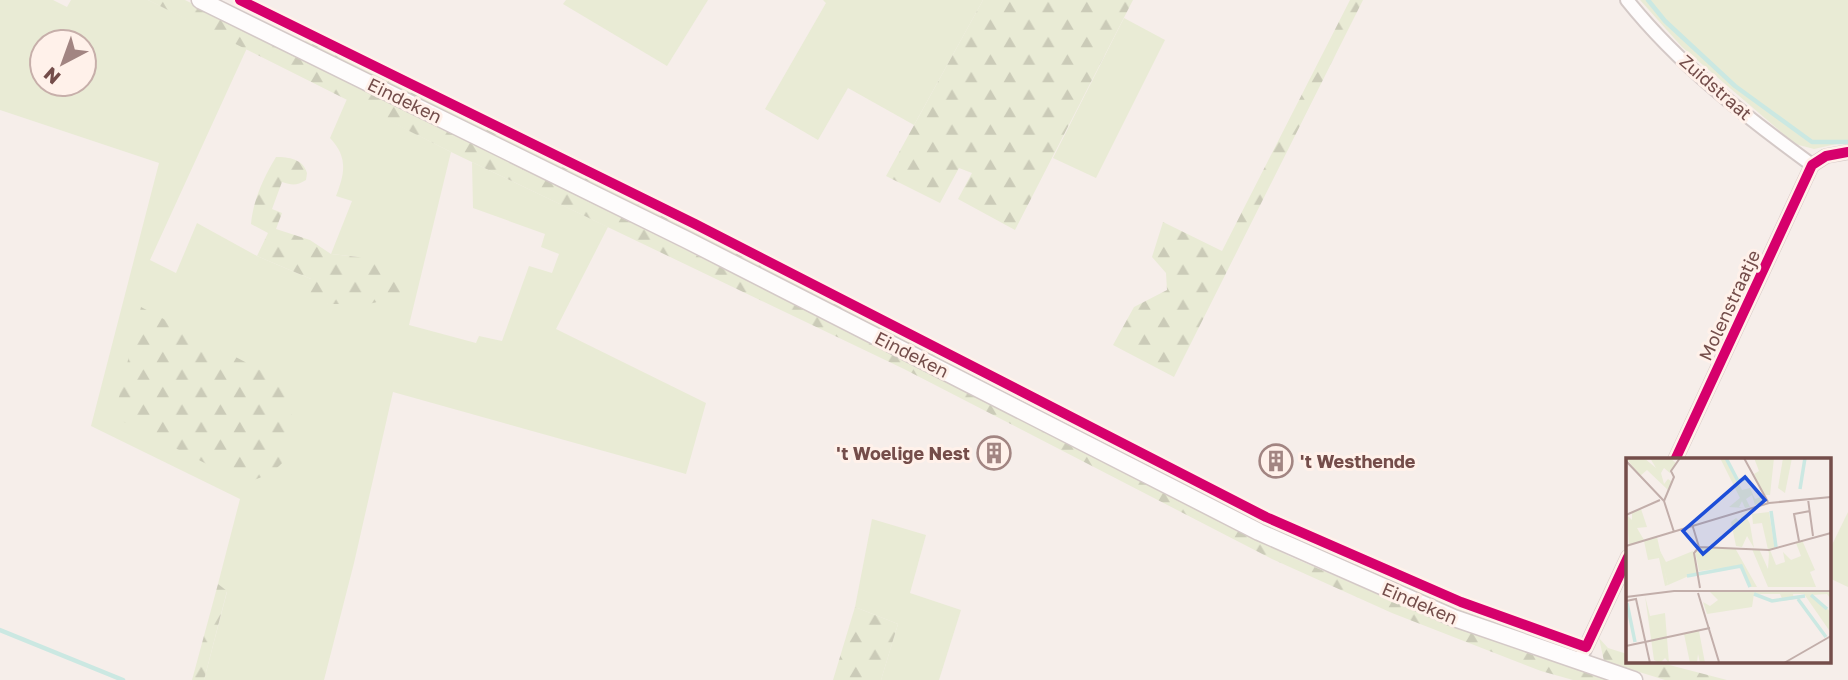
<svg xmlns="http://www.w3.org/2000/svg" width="1848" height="680" font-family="'Golos Text',sans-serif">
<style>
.grass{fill:#e9ebd5;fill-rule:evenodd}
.forest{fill:url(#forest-firs)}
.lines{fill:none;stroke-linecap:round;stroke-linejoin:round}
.stream{stroke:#cbe8e2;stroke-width:4.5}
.minor-casing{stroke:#d4c9c7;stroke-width:16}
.tertiary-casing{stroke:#d4c9c7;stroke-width:19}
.minor{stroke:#fefcfc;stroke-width:12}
.tertiary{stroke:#fefcfc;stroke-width:16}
.cycleway-casing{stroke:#fff1ea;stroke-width:15}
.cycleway{stroke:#d6006c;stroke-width:10}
.labels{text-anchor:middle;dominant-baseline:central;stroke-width:6;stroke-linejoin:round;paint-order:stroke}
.street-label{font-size:18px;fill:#744d4a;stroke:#fff1ea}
.poi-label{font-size:18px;font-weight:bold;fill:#744d4a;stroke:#fff1ea;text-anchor:end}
.inset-river{fill:none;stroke:#cbe8e2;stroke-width:3.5}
.inset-road{fill:none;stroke:#c2aeaa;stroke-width:2}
.view{fill:#1d4ed8;fill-opacity:0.15;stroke:#1d4ed8;stroke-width:3.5}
.inset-edge{fill:none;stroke:#744d4a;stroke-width:3.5}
</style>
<defs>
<pattern id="forest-firs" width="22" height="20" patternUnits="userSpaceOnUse" patternTransform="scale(1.75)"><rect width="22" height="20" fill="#e9ebd5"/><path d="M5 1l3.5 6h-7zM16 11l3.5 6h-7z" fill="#cbcbb8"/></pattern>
</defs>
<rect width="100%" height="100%" fill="#f6eeea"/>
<g class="grass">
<path d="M0,0H53L67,7L71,0H148L247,48L150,260L176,273L197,223L257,256L311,279L328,304L344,303L358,257L331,254L352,201L336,196C345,173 348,157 330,138L347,99L451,152L409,325L476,343L479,336L502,341L529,266L552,273L559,254L541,247L545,234L473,208L472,162L608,227L556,329L706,403L686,474L393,392L354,563L324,680H204L227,592L218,584L240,499L91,426L159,163L0,110ZM42,42H84V84H42Z"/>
<path d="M566,0H708L667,66L563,4Z"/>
<path d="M823,0H983L914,125L848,88L818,140L765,109L826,3Z"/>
<path d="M1640,0H1848V144L1841,143L1814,149L1795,144L1682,47Z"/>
<path d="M1124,18L1165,40L1096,178L1053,158Z"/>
<path d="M1848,512V587L1829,578V551Z"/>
<path d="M872,519L926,535L910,593L961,610L939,680H881L898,624L855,607Z"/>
</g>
<g class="forest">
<path d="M148,0H185L1051,432L1289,556L1403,605L1541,658L1616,680H1573L1541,671L1392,613L1272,559L904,369L451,152Z"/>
<path d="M983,0H1133L1015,230L958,199L972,173L959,168L940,203L886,176Z"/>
<path d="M1350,0H1363L1174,377L1113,345L1134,307L1167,290L1166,273L1152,257L1163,222L1222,251Z"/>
<path d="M310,30L905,327L1142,448L1261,513L1439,590L1577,641L1573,655L1473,617L1336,560L1261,525L1107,442L305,42Z"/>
<path d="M276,157C289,157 303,159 307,173L306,180C296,186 292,185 282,182L272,209L282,213L276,229L310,240L331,254L358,257L380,264L401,276V296L369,304H328L305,296L311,279L257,256L268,233L251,224C253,200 264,177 276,157Z"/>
<path d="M141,307L281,381C300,430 303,468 244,483L114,417Z"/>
<path d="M218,584L227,591L204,680H192Z"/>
<path d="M855,607L898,624L881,680H833Z"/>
<path d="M1599,638L1608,648L1627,654L1628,661H1654L1727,680H1665L1604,661Z"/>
</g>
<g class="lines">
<g class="stream">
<path d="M1648,0L1665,21L1735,86L1812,142H1848"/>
<path d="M0,630L123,680"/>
</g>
<defs>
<g id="minor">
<path d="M1627,0C1678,64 1746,117 1812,165"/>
<path d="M1812,165L1826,156L1848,152"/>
<path d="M1675,460L1812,165"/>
<path d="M1579,662L1628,557"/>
</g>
<path id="tertiary" d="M200,0L687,240L1259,532L1454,618L1634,680"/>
</defs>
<use href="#minor" class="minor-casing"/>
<use href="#tertiary" class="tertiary-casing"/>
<use href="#minor" class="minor"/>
<use href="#tertiary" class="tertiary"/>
<defs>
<g id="cycleway">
<path d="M240,0L695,224L1266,517L1461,602L1586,647L1628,557"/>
<path d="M1675,460L1812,165L1826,156L1848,152"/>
</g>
</defs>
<use href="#cycleway" class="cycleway-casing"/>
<use href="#cycleway" class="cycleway"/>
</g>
<defs>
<symbol id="building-ring" viewBox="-11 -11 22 22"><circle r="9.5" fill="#fff1ea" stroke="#a28582" stroke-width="1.5"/><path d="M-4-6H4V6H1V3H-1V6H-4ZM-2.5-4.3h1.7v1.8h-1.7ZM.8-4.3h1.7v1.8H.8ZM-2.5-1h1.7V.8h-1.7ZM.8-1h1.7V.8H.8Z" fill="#a28582"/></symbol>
</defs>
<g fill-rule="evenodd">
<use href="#building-ring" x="975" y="434" width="38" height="38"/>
<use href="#building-ring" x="1257" y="442" width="38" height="38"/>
</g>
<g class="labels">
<g class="street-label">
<text transform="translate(1716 87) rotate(41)">Zuidstraat</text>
<text transform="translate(405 100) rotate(26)">Eindeken</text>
<text transform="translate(1729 305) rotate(-65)">Molenstraatje</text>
<text transform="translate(912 354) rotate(27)">Eindeken</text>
<text transform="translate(1420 603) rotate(23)">Eindeken</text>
</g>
<g class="poi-label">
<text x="970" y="453">'t Woelige Nest</text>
<text x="1300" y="461" text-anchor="start">'t Westhende</text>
</g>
</g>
<g transform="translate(1626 458)">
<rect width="205" height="205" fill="#f6eeea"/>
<path d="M0,0H18L30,10L24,0H44L50,5L44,15L38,10L35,15L38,26L42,21L46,24L42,32L21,12L14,18ZM94,0H100L116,32L124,30L129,41L137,38L140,43L129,47L126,37L120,41L124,49L119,50L116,43L113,49L118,50L103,49L114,40ZM128,0H148L144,37H138L128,16L133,13ZM157,0H166L159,35L152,30ZM15,51L21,69L11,70L18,82L3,87L1,57L6,62V55ZM143,54L149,91L144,92L150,107L159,104L157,94L165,102L175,98L170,85L176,82L189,112L184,114L190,129H142L126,91H133L142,111L143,96L136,65L127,66L126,56ZM120,58L124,66L128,90L121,78L116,89L110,88L105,64L110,60L115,65V59ZM31,79L42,127L39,128L33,100L22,102L18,83ZM74,90H109L131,129H124L115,108L73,113L69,93ZM84,134H205V141L201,136L185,137L205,154V175L178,136H167L168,141L157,143L154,136H128L126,149L81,156L77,144L84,148L92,142ZM19,138L24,158L39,155L43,205L39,200L34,205L28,202ZM73,173L79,205H74L72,196L71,205H64L58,176Z" fill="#e9ebd5"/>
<path d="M33,91L40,104L67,93L72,114L42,127Z" fill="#e9ebd5"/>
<path class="inset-river" d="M100,0L112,23L122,20M174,31L179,0M145,53L150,89M61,118L115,108L124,129M128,136L146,143L179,138M185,137L201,151M172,141L200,179M1,145L9,184"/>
<path class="inset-road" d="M118,0L142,44M0,3L38,43M182,41L187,78M38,43L48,19L45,13L54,0M38,43L48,74M0,57L34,42M66,66L73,89M173,83L168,56L184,53M0,88L143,45L205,39M73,89L143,92L205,75M73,89L68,95L74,130M72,135L93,204M0,139L48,133H205M0,143L10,141L24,205M0,188L84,170M84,205H152M158,205L205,178"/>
<path class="view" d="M119,19L139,42L77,96L57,73Z"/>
<rect width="205" height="205" class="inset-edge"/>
</g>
<g transform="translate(63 63) rotate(221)"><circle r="33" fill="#fff1ea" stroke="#c7afaa" stroke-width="2"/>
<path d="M0-5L12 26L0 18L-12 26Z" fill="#a28582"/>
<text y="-10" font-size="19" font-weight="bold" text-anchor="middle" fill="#744d4a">N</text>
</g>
</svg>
